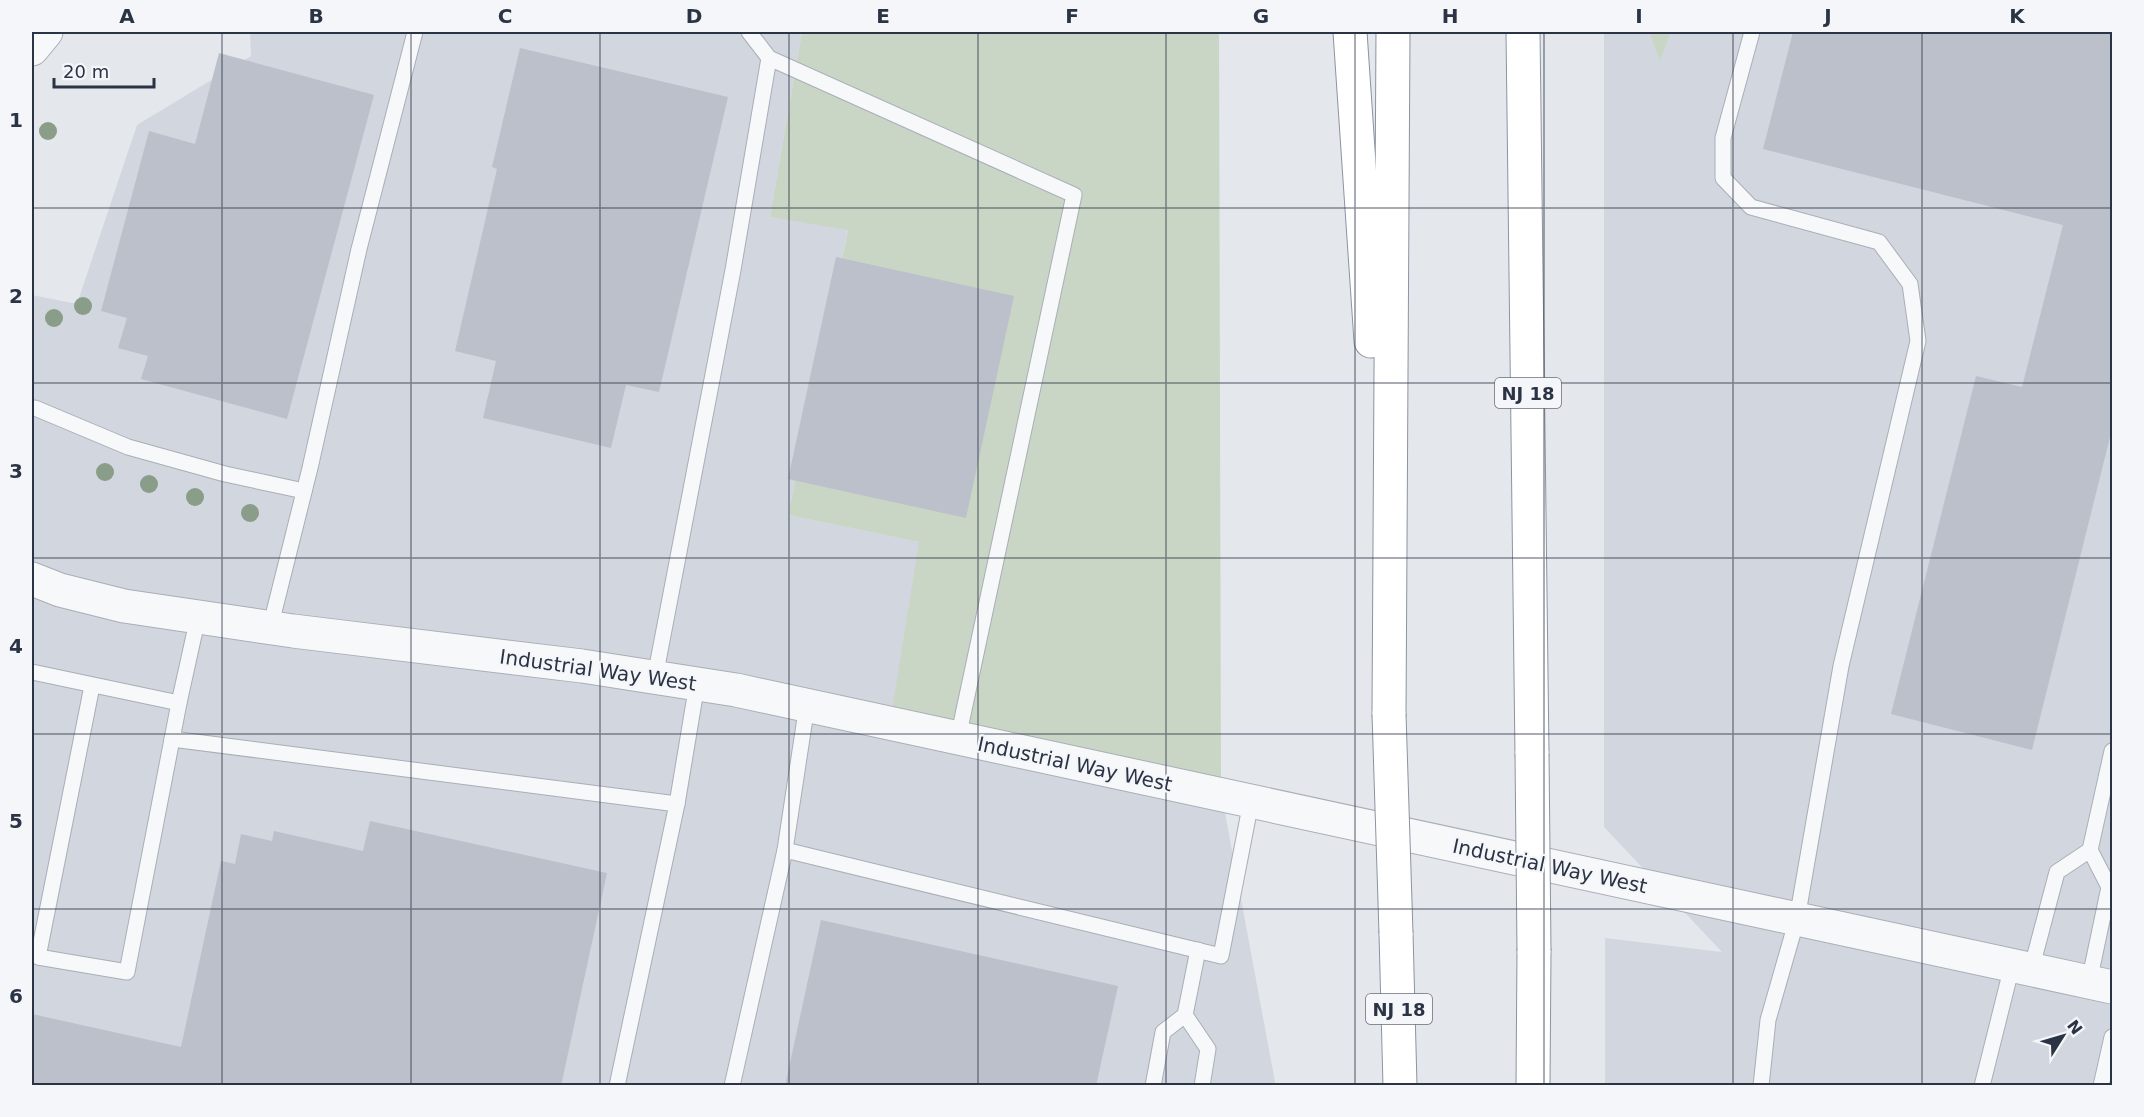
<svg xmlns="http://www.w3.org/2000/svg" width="2144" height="1117" font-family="'DejaVu Sans',sans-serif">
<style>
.built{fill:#d2d6de}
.green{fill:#c9d6c5}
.building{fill:#bbc0ca}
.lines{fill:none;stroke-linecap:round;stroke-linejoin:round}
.service-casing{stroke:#a9aeb7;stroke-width:17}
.tertiary-casing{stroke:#a9aeb7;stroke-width:35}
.motorway-casing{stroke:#8b94a3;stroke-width:35}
.service{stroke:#f7f8fa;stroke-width:15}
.tertiary{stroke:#f7f8fa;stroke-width:33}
.motorway{stroke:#fff;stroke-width:33}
.motorway-bridge-casing{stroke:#8b94a3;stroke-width:35;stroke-linecap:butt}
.motorway-bridge{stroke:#fff;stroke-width:33}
.tree{fill:#899d89}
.grid{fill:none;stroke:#2b3445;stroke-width:1.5;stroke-opacity:0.55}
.labels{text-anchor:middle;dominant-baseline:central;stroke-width:4.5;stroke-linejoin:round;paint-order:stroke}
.shield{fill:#f4f6f9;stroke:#676e7b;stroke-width:1.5}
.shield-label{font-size:18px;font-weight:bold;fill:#2b3445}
.street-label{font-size:20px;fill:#2b3445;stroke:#f4f6f9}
.neatline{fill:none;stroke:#2b3445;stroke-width:2}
.grid-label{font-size:20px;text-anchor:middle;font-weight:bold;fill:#2b3445}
</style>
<rect width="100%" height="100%" fill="#e4e7ec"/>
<g class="built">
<path d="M250,32H802L770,217L848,229L788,515L919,542L1221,791L1275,1082L1274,1085L32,1086V295L77,304L137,125L251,56Z"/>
<path d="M1604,32H1649L1660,60L1671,32H2112V1085H1605V938L1722,952L1604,827Z"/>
</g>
<g class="green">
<path d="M802,32H1219L1221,791L889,729L919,542L788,515L848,230L770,217Z"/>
<path d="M1649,32H1671L1660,61Z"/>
</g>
<g class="building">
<path d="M1793,32H2112V429L2032,750L1891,714L1976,376L2022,387L2063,225L1763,149Z"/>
<path d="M520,48L728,97L659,392L626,385L611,448L483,418L496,361L455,351L497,169L492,167Z"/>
<path d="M219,53L374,95L287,419L141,379L148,356L118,348L127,318L101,311L149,131L195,144Z"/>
<path d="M836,257L1014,296L966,518L788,479Z"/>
<path d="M370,821L607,873L561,1086H32V1014L181,1047L221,861L235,864L241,834L272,841L274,831L363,851Z"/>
<path d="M821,920L1118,986L1096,1086H785Z"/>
</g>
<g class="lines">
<defs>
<g id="service">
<path d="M1752,32L1723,138V178L1751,207L1879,242L1910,284L1918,341L1841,666L1797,919L1768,1020L1761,1086"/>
<path d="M769,58L1074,195L958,738"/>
<path d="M35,408L128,447L225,474L304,491"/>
<path d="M270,628L310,468L359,249L415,32"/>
<path d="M32,672L179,703L198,617"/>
<path d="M655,677L733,270L769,58L749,32"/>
<path d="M92,686L38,957L127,972L179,703"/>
<path d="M807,705L785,850L1221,956L1251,802"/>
<path d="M172,739L677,804L697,684"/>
<path d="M2090,850L2112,751"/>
<path d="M2031,970L2057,872L2090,850L2109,887L2089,982"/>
<path d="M1185,1015L1208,1049L1202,1086"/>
<path d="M617,1086L677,804"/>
<path d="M732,1086L785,850"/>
<path d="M1153,1086L1163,1032L1185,1015L1198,950"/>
<path d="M1982,1086L2012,966"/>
<path d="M2101,1086L2112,1037"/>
</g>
<g id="tertiary">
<path d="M32,49L46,32"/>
<path d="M32,579L60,590L124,606L293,631L582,666L736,690L2112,987"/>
</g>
<g id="motorway">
<path d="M1350,32L1371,341"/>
<path d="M1523,32L1532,754"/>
<path d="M1389,714L1393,32"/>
<path d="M1396,933L1400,1086"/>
<path d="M1533,1086L1534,951"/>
</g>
</defs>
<use href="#service" class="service-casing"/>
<use href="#tertiary" class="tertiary-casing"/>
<use href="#motorway" class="motorway-casing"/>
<use href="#service" class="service"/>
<use href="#tertiary" class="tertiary"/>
<use href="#motorway" class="motorway"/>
<defs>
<g id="motorway-bridge">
<path d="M1389,714L1396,933"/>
<path d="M1532,754L1534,951"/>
</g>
</defs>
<use href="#motorway-bridge" class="motorway-bridge-casing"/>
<use href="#motorway-bridge" class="motorway-bridge"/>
</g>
<g class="tree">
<circle cx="48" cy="131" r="9"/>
<circle cx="83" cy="306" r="9"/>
<circle cx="54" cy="318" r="9"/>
<circle cx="105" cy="472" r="9"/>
<circle cx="149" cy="484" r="9"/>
<circle cx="195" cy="497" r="9"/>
<circle cx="250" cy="513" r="9"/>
</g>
<path class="grid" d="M222,32V1086M411,32V1086M600,32V1086M789,32V1086M978,32V1086M1166,32V1086M1355,32V1086M1544,32V1086M1733,32V1086M1922,32V1086M32,208H2112M32,383H2112M32,558H2112M32,734H2112M32,909H2112"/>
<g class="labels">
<g class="shield">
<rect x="1495" y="378" width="66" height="30" rx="4.5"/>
<rect x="1366" y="994" width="66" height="30" rx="4.5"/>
</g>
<g class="shield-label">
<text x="1528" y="393">NJ 18</text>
<text x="1399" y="1009">NJ 18</text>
</g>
<g class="street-label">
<text transform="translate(598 670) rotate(8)">Industrial Way West</text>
<text transform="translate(1075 764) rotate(12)">Industrial Way West</text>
<text transform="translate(1550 866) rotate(12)">Industrial Way West</text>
</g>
</g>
<rect width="2144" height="1117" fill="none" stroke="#f4f6f9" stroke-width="66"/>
<g transform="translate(2063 1036) rotate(53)" stroke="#f4f6f9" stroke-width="4.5" paint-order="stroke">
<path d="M0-4.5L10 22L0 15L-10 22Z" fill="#2b3445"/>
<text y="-9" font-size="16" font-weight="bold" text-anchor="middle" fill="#2b3445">N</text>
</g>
<path d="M54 78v9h100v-9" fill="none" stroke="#2b3445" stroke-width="3"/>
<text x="63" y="78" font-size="18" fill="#2b3445" stroke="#f4f6f9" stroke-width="4.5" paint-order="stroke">20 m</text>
<rect x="33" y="33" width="2078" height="1051" class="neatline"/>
<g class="grid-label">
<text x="127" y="23">A</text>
<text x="316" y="23">B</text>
<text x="505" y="23">C</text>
<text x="694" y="23">D</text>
<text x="883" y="23">E</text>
<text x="1072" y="23">F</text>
<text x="1261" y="23">G</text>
<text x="1450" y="23">H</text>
<text x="1639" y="23">I</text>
<text x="1828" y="23">J</text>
<text x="2017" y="23">K</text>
<text x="16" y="127">1</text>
<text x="16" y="303">2</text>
<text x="16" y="478">3</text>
<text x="16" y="653">4</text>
<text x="16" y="828">5</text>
<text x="16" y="1003">6</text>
</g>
</svg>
